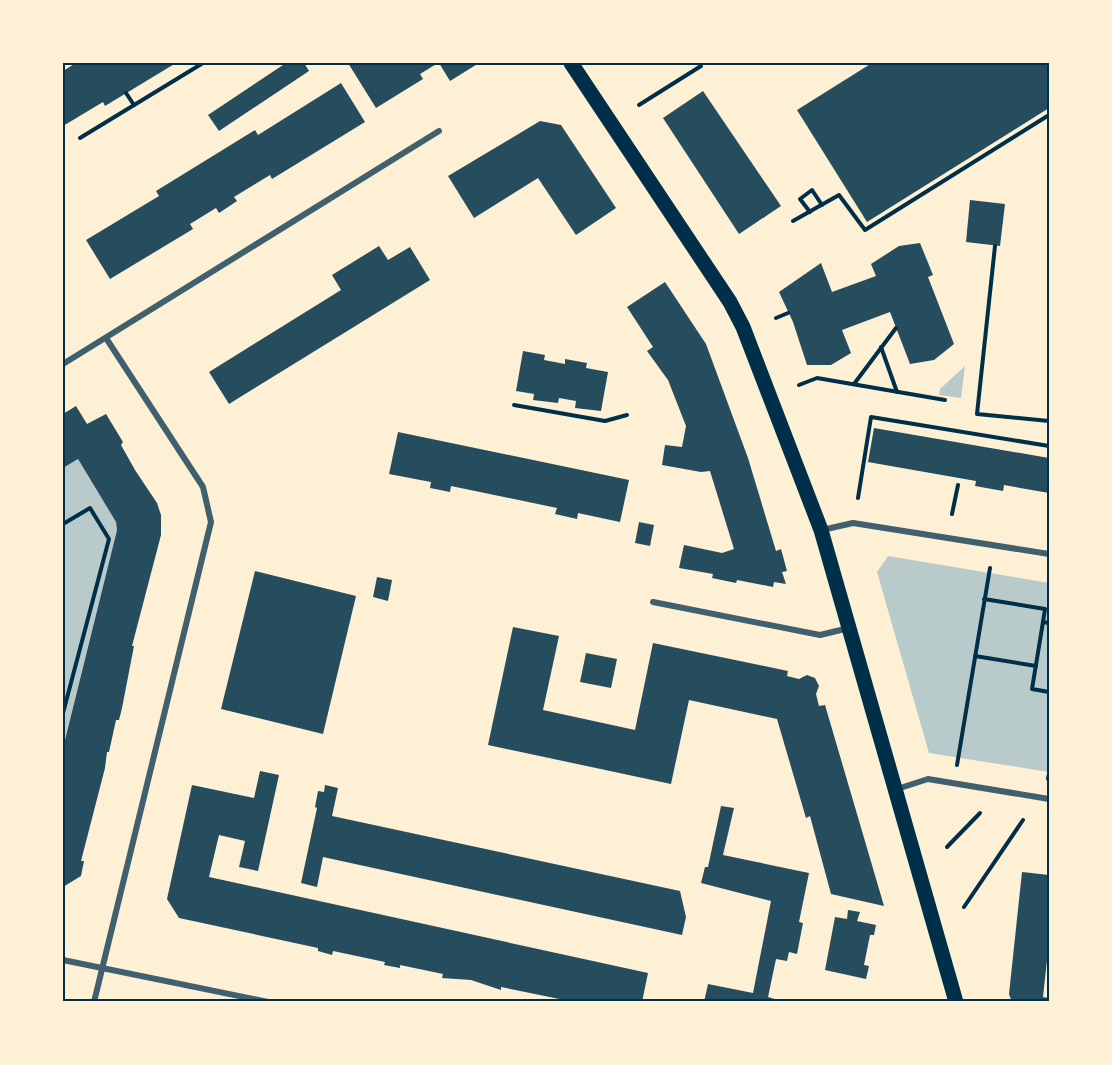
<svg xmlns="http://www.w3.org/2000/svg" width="1112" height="1065" font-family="Roboto,sans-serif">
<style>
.green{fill:#b9caca}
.building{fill:#264d5e}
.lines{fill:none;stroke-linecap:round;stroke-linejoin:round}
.path{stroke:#003049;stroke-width:4}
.minor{stroke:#3f606c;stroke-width:6}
.primary{stroke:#003049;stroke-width:15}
.neatline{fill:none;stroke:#003049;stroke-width:2}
</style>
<rect width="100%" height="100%" fill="#fdf0d5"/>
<g class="green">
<path d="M965,366L961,398L939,395L940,389Z"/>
<path d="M78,459L116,522L117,530L63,747V468Z"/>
<path d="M888,556L1049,583V772L929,753L877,572Z"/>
</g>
<g class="building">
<path d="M76,63H176L105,106L103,102L63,126V71Z"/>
<path d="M286,63H304L309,71L219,131L208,115Z"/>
<path d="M348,63H438L420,74L423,79L376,108Z"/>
<path d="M439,63H479L450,81Z"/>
<path d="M872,63H1049V108L867,222L797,110Z"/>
<path d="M341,83L365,122L272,179L270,175L234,197L237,201L219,213L216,208L190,224L193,229L110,279L86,240L159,196L156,191L255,130L258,135Z"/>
<path d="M703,91L781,206L739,234L663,118Z"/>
<path d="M540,121L561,125L616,208L576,235L538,178L474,218L448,176Z"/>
<path d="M970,200L1005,204L1000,246L966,242Z"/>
<path d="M920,243L933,275L928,277L954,344L934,360L910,364L890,312L842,330L851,353L831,365H807L793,322L779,292L821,263L832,292L876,276L871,264L899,246Z"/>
<path d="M379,246L388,260L410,247L430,280L229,404L209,372L341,290L332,275Z"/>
<path d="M665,282L706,344L748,458L776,551L781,549L787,571L782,572L786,584L774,582L773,587L737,580L736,583L712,578L713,574L679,568L684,545L722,553L734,549L710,471L701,472L662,465L665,445L682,447L686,426L668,380L647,351L653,347L627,307Z"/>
<path d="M523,351L545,355L544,360L565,364V359L587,363L586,368L608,372L601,411L575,408L576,401L559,398L558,403L533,400L534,394L516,391Z"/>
<path d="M76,406L87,424L106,414L123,442L121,445L135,470L157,503L161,515V535L132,646H134L122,708L119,720H116L109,752H107L105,768L81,861H84L81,876L63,887V748L117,530L116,522L78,459L63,468V414Z"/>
<path d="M874,428L1049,458V493L1004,485L1003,491L975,486L976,481L868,462Z"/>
<path d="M398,432L629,480L620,522L578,513L577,519L555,514L557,508L451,486L450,492L430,488L431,482L389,474Z"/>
<path d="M639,522L654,525L650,546L635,543Z"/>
<path d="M255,571L356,596L323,734L221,709Z"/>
<path d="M377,577L392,580L388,601L373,597Z"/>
<path d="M513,627L559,636L543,710L635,730L653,643L788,671L787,676L799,679L807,675L815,678L819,686L816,694L819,706L825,705L884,906L831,894L810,816L806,818L777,719L689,700L671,784L488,745Z"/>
<path d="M586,653L617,659L611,688L580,682Z"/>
<path d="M260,771L279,775L258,871L239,867L245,841L219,835L209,877L648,973L642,1002H574L501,987V990L471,980L442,978L443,974L400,965V968L384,965L385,962L333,951L332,955L318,951V948L179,918L167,899L192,785L254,798Z"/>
<path d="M325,785L338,788L332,816L680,891L686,917L682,935L323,857L317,887L301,883L317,808L315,807L318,791L324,792Z"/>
<path d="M721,806L734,808L723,855L809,873L799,922L803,923L797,954L789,952L787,961L776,959L768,997L785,1002H704L708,984L753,993L771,901L701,883L705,867H708Z"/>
<path d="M1022,872L1049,875V942L1043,997L1049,998V1002H1012L1009,994Z"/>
<path d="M848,910L860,912L857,921L876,925L874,935H870L864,965L869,966L866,979L825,970L835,917L847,919Z"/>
</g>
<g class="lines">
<g class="path">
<path d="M126,93L134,105"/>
<path d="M639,105L701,66"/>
<path d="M80,138L203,63"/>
<path d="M810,212L800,199L812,190L822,205"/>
<path d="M793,221L839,195L865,230L1049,115"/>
<path d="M995,246L977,414L1049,421"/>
<path d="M776,318L788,313"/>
<path d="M881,347L897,392"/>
<path d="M854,384L896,328"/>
<path d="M799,385L817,378L945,400"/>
<path d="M514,405L605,421L627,415"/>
<path d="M858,498L871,417L1049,446"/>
<path d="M952,514L958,485"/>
<path d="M63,524L90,508L109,539L63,713"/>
<path d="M984,599L1045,609L1043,622L1049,623"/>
<path d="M1043,622L1032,689L1049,692"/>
<path d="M975,656L1036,666"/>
<path d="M957,765L990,568"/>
<path d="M1048,779L1049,774"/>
<path d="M947,847L980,813"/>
<path d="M964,907L1023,820"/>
</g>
<g class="minor">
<path d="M63,364L439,131"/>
<path d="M822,530L853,523L1049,554"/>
<path d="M653,602L820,635L849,628"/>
<path d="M897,789L928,779L1049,799"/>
<path d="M63,960L268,1002"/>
<path d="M94,1002L211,522L203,487L106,338"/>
</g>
<path class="primary" d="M571,63L730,302L743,327L821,530L956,1002"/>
</g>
<rect width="1112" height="1065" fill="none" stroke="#fdf0d5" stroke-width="129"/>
<rect x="64" y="64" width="984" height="936" class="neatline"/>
</svg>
